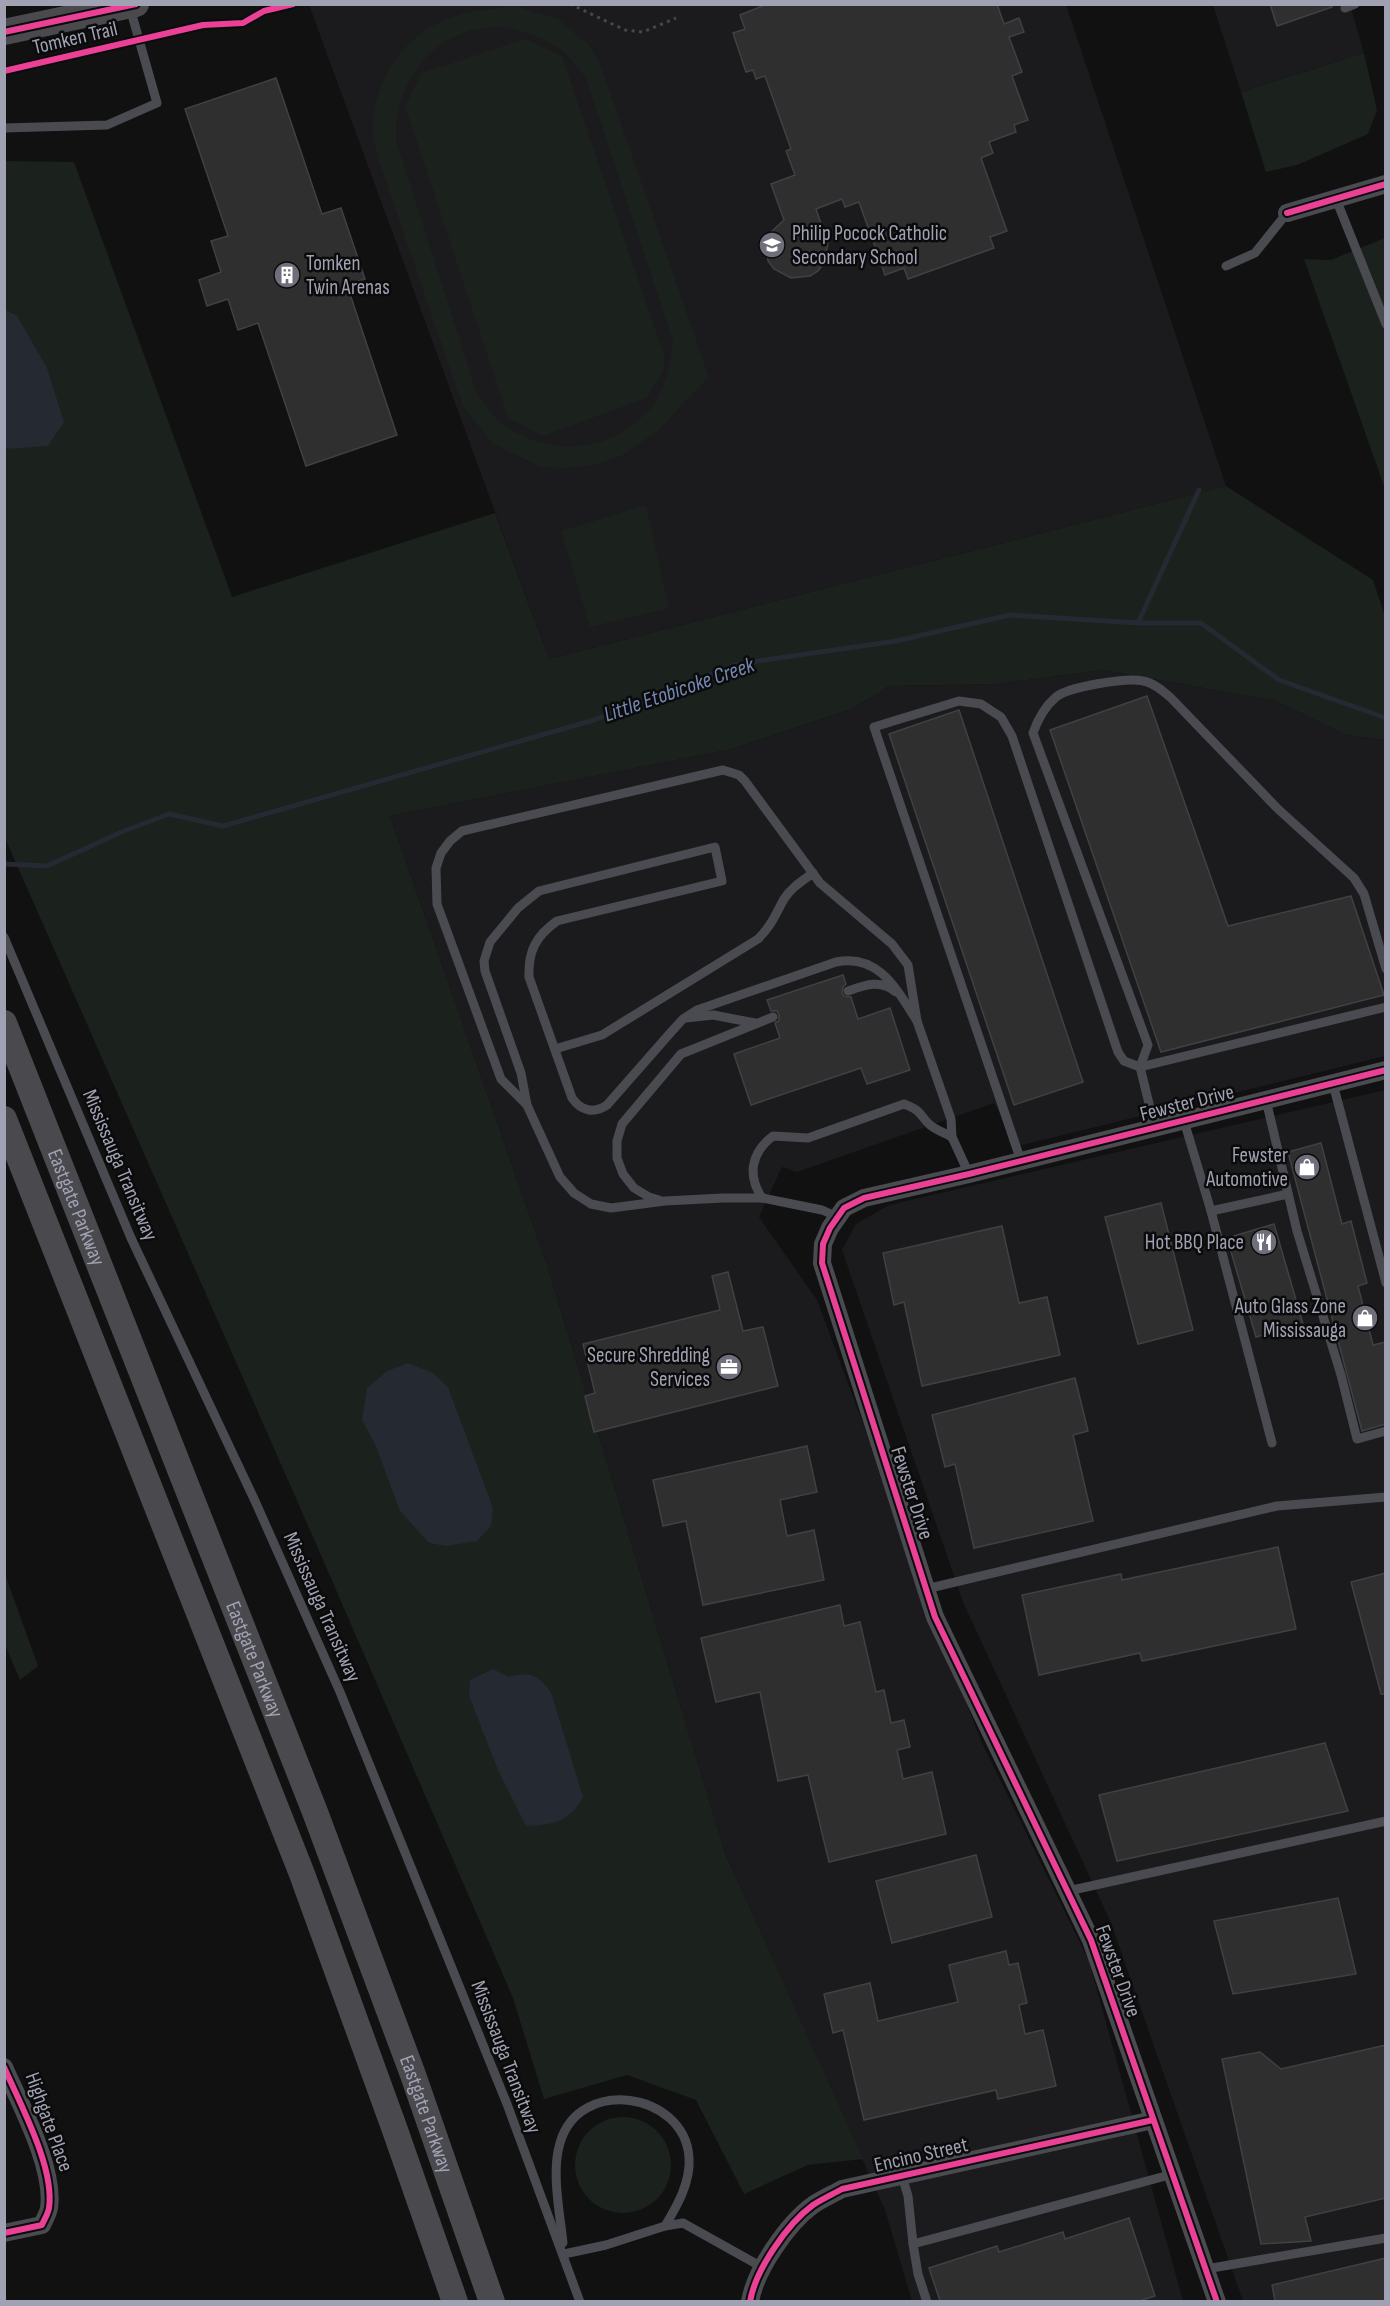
<svg xmlns="http://www.w3.org/2000/svg" width="1390" height="2306" font-family="'Sofia Sans Condensed',sans-serif">
<style>
.built{fill:#1b1b1d}
.green{fill:#1b211c;fill-rule:evenodd}
.water{fill:#242932}
.lines{fill:none;stroke-linecap:round;stroke-linejoin:round}
.stream{stroke:#242932;stroke-width:5}
.building{fill:#2f2f30;stroke:#404045;stroke-width:1.5}
.path{stroke:#46474c;stroke-width:3;stroke-dasharray:3 4.5;stroke-linecap:butt}
.lane{stroke:#4a4b51;stroke-width:9}
.street{stroke:#4a4b51;stroke-width:18}
.secondary{stroke:#49494e;stroke-width:26}
.cycleway-casing{stroke:#0b0b0c;stroke-width:10}
.cycleway{stroke:#ea4096;stroke-width:6}
.labels{text-anchor:middle;dominant-baseline:central;stroke-width:5;stroke-linejoin:round;paint-order:stroke}
.street-label{font-size:21px;fill:#a0a2b3;stroke:#0b0b0c}
.poi-label{font-size:21px;fill:#a0a2b3;stroke:#0b0b0c;text-anchor:end}
.water-label{font-size:22px;font-style:italic;fill:#7588b1;stroke:#0b0b0c}
</style>
<rect width="100%" height="100%" fill="#111"/>
<g class="built">
<path d="M309,5H1066L1226,486L549,659Z"/>
<path d="M1213,5H1350L1364,53L1241,92Z"/>
<path d="M1103,670L1276,701L1346,735L1385,740V1056L1018,1146L994,1103L797,1172L782,1167L759,1217L817,1300L980,1739L1089,1961L1183,2301H912L885,2210L725,1853L548,1268L390,816L732,749L854,708L889,686L996,684Z"/>
<path d="M1385,1090V2301H1243L1111,1923L963,1602L842,1250L856,1224L889,1205Z"/>
</g>
<g class="green">
<path d="M515,6L558,19L589,45L601,66L709,377L656,432L621,456L598,464L566,468L540,467L493,444L463,407L377,155C376,148 373,140 373,133C370,89 399,41 438,23C462,11 488,9 515,6ZM506,27C548,38 559,44 586,78L673,341C670,365 666,386 653,406C649,411 644,415 639,419C599,456 540,455 498,420C490,412 483,400 476,391L396,140C395,89 422,43 473,30C483,27 496,28 506,27Z"/>
<path d="M525,39L562,56L664,355V368L647,398L543,436L508,418L405,106L422,73Z"/>
<path d="M1364,53L1377,110L1368,134L1297,165L1266,172L1241,92Z"/>
<path d="M4,161L74,162L232,597L495,513L549,659L1226,486L1373,580L1385,616V740L1346,735L1276,701L1103,670L996,684L889,686L854,708L732,749L390,816L548,1268L725,1853L863,2159L808,2165L744,2194L696,2100L627,2075L544,2099L513,1998L317,1546L5,838Z"/>
<path d="M1385,238V489L1304,259L1331,260Z"/>
<path d="M646,505L669,608L590,627L561,531Z"/>
<path d="M6,1577L38,1666L20,1680L5,1645L4,1578Z"/>
<circle cx="623" cy="2165" r="48"/>
</g>
<g class="water">
<path d="M4,309L17,316L47,368L64,422L48,446L5,449Z"/>
<path d="M408,1363L433,1373L448,1387L493,1508L491,1526L477,1541L446,1546L429,1543L400,1511L376,1446L362,1420L367,1388L387,1371Z"/>
<path d="M493,1669L509,1677C530,1671 537,1674 551,1692L583,1797C569,1822 554,1825 526,1826L498,1770L469,1696L470,1680Z"/>
</g>
<g class="lines">
<g class="stream">
<path d="M1138,623L1199,490"/>
<path d="M4,864L47,866L124,831L169,814L223,826L594,720L738,664L896,641L1010,615L1138,623H1201L1279,680L1386,718"/>
</g>
</g>
<g class="building">
<path d="M767,4H997L1004,24L1019,18L1024,32L1009,37L1022,72L1012,76L1028,120L1014,125L1016,132L989,142L993,153L981,158L1007,231L990,237L994,248L908,279L904,268L885,275L859,202L845,207L842,199L816,209L828,244L824,263L818,271L810,276L791,278L774,269L768,261L766,242L770,233L784,220L771,184L795,175L786,151L791,149L765,76L756,79L753,70L746,72L733,33L745,29L740,15Z"/>
<path d="M1270,4H1331L1332,7L1277,26Z"/>
<path d="M276,78L322,214L341,208L365,279L347,285L397,435L306,466L258,323L238,330L228,299L207,306L199,280L221,272L211,241L228,236L185,109Z"/>
<path d="M1147,696L1228,926L1351,896L1384,995L1161,1052L1050,730Z"/>
<path d="M959,710L1083,1082L1014,1105L889,734Z"/>
<path d="M843,975L846,984L843,987L842,993L844,996L851,997L858,1019L890,1008L910,1070L867,1084L861,1068L751,1105L734,1054L780,1038L775,1023L779,1021V1015L777,1011H771L767,1000Z"/>
<path d="M1321,1143L1342,1224L1351,1221L1367,1283L1358,1286L1373,1345L1386,1342V1424L1362,1431L1288,1152Z"/>
<path d="M1161,1203L1193,1330L1138,1344L1105,1217Z"/>
<path d="M1274,1224L1303,1324L1256,1337L1227,1238Z"/>
<path d="M1002,1226L1019,1303L1047,1297L1060,1355L922,1386L904,1302L894,1305L883,1253Z"/>
<path d="M728,1272L743,1331L763,1327L778,1386L594,1432L585,1396L595,1393L583,1344L720,1310L712,1276Z"/>
<path d="M1075,1378L1088,1431L1073,1435L1093,1521L974,1548L955,1464L945,1467L932,1415Z"/>
<path d="M807,1446L817,1492L780,1500L787,1536L814,1530L824,1580L703,1605L686,1521L663,1526L653,1480Z"/>
<path d="M1278,1547L1296,1629L1142,1661L1140,1653L1039,1675L1022,1595L1121,1574L1122,1580Z"/>
<path d="M1386,1573V1694H1381L1351,1582Z"/>
<path d="M840,1605L844,1626L860,1622L876,1692L884,1690L891,1723L904,1720L910,1747L897,1750L903,1779L932,1772L946,1834L829,1862L808,1775L778,1781L760,1692L716,1702L701,1638Z"/>
<path d="M1325,1743L1348,1811L1117,1861L1099,1795Z"/>
<path d="M976,1855L992,1917L892,1943L876,1881Z"/>
<path d="M1338,1898L1356,1974L1233,1994L1214,1921Z"/>
<path d="M1006,1951L1009,1965L1018,1963L1027,2003L1019,2005L1025,2034L1043,2030L1056,2086L998,2099L996,2090L864,2120L843,2030L833,2033L824,1994L870,1983L878,2021L958,2002L949,1965Z"/>
<path d="M1386,2045V2198L1305,2217L1311,2241L1261,2244L1222,2059L1260,2052L1281,2069Z"/>
<path d="M1129,2218L1155,2296L1139,2301H940L929,2268L997,2246L999,2252L1063,2232L1065,2239Z"/>
<path d="M1386,2258V2301H1275L1272,2285Z"/>
</g>
<g class="lines">
<path class="path" d="M570,4L625,30L643,32L676,18"/>
<g class="lane">
<path d="M1345,8L1355,4"/>
<path d="M4,128L107,125L157,103L130,8"/>
<path d="M1336,199L1386,324"/>
<path d="M1226,266L1255,253L1287,213"/>
<path d="M4,937L131,1238L255,1501L340,1692L507,2104L580,2302"/>
<path d="M848,991C865,985 881,979 896,992"/>
<path d="M686,1018L713,1015L755,1023"/>
<path d="M555,1049L602,1035L758,939C772,925 775,915 784,899C791,888 802,881 813,873"/>
<path d="M1333,1084L1386,1283"/>
<path d="M1266,1100L1297,1231L1341,1375L1357,1439L1386,1431"/>
<path d="M527,1105L501,1079L437,904L436,868L441,853L450,841L462,831L723,770L739,775L745,781L820,883L892,944L908,965L917,1021L951,1119L952,1137L969,1174"/>
<path d="M1184,1121L1211,1211L1288,1194"/>
<path d="M1155,1128L1140,1067L1148,1045L1033,733C1038,719 1044,707 1056,697C1068,687 1127,677 1143,681C1154,683 1163,691 1171,698L1278,809L1354,878L1364,894L1386,969"/>
<path d="M1021,1161L874,727L959,701L981,704L1001,717L1012,736L1118,1052L1124,1061L1140,1067L1386,1007"/>
<path d="M762,1198C747,1175 751,1153 773,1136L808,1138L904,1104C923,1111 919,1115 930,1125C936,1130 945,1133 952,1137"/>
<path d="M659,1200L649,1197L634,1188L623,1174L617,1158V1141L622,1124L681,1054L773,1017"/>
<path d="M1211,1211L1272,1443"/>
<path d="M838,1217L822,1210L762,1198H723L665,1201L611,1208L591,1204L574,1193L560,1177L527,1105L521,1073L485,971L484,961L490,942L518,908L539,891L715,847L722,881L557,921C536,936 528,951 529,977L572,1098C581,1111 594,1114 607,1105L672,1031L683,1019L697,1010L836,962C879,953 897,990 917,1021"/>
<path d="M926,1589L1277,1506L1386,1497"/>
<path d="M1068,1891L1386,1821"/>
<path d="M902,2176L908,2196L913,2244L1173,2174"/>
<path d="M563,2243C560,2213 551,2172 560,2143C579,2076 684,2092 689,2157C691,2182 677,2206 665,2226"/>
<path d="M913,2244L918,2274L927,2302"/>
<path d="M564,2254L606,2245L665,2226L683,2223L762,2267"/>
<path d="M1206,2269L1386,2238"/>
</g>
<g class="street">
<path d="M1287,213L1386,184"/>
<path d="M4,2067C20,2104 55,2168 49,2208C48,2214 44,2220 42,2225L4,2233"/>
<path d="M750,2302C755,2270 788,2223 813,2205C822,2199 833,2194 842,2189L1153,2120"/>
<path d="M1217,2302L1091,1940L935,1617L822,1263L823,1244L830,1228L844,1208L864,1198L969,1174L1386,1070"/>
</g>
<g class="secondary">
<path d="M4,32L136,4"/>
<path id="s1" d="M4,1023L315,1812L412,2072L492,2302"/>
<path d="M4,1119L302,1874L395,2130L455,2302"/>
</g>
<defs>
<g id="cycleway">
<path d="M4,32L136,4"/>
<path d="M4,71L203,25L243,23L264,11L293,4"/>
<path d="M1287,213L1386,184"/>
<path d="M4,2067C20,2104 55,2168 49,2208C48,2214 44,2220 42,2225L4,2233"/>
<path d="M750,2302C755,2270 788,2223 813,2205C822,2199 833,2194 842,2189L1153,2120"/>
<path d="M1217,2302L1091,1940L935,1617L822,1263L823,1244L830,1228L844,1208L864,1198L969,1174L1386,1070"/>
</g>
</defs>
<use href="#cycleway" class="cycleway-casing"/>
<use href="#cycleway" class="cycleway"/>
</g>
<defs>
<symbol id="school-disc" viewBox="-11 -11 22 22"><circle r="9.5" fill="#6e6f7a" stroke="#0b0b0c"/><path d="M0-5L7-2L0 1L-7-2ZM-4 1L0 2.5L4 1V4Q0 6-4 4Z" fill="#fff"/></symbol>
<symbol id="building-disc" viewBox="-11 -11 22 22"><circle r="9.5" fill="#6e6f7a" stroke="#0b0b0c"/><path d="M-4-6H4V6H1V3H-1V6H-4ZM-2.5-4.3h1.7v1.8h-1.7ZM.8-4.3h1.7v1.8H.8ZM-2.5-1h1.7V.8h-1.7ZM.8-1h1.7V.8H.8Z" fill="#fff"/></symbol>
<symbol id="shop-disc" viewBox="-11 -11 22 22"><circle r="9.5" fill="#6e6f7a" stroke="#0b0b0c"/><path d="M-5-2.5h2.3a2.7 3.5 0 0 1 5.4 0H5L5.5 6h-11ZM-1.5-2.5h3a1.5 2.3 0 0 0-3 0Z" fill="#fff"/></symbol>
<symbol id="restaurant-disc" viewBox="-11 -11 22 22"><circle r="9.5" fill="#6e6f7a" stroke="#0b0b0c"/><path d="M-5-6h1v4h1v-4h1v4h1v-4h1v5L-1.5 .5V6h-2V.5L-5-1ZM5-6V6H3V1.5H1.5Q1.5-4 5-6Z" fill="#fff"/></symbol>
<symbol id="office-disc" viewBox="-11 -11 22 22"><circle r="9.5" fill="#6e6f7a" stroke="#0b0b0c"/><path d="M-6-3h4V-5.5h4V-3h4V5H-6ZM-1-4.5V-3h2v-1.5ZM-6 0V1H6V0Z" fill="#fff"/></symbol>
</defs>
<g fill-rule="evenodd">
<use href="#school-disc" x="757" y="230" width="30" height="30"/>
<use href="#building-disc" x="272" y="260" width="30" height="30"/>
<use href="#shop-disc" x="1292" y="1152" width="30" height="30"/>
<use href="#restaurant-disc" x="1249" y="1227" width="30" height="30"/>
<use href="#shop-disc" x="1350" y="1303" width="30" height="30"/>
<use href="#office-disc" x="714" y="1352" width="30" height="30"/>
</g>
<g class="labels">
<g class="street-label">
<text transform="translate(75 38) rotate(-13)">Tomken Trail</text>
<text transform="translate(1187 1103) rotate(-14)">Fewster Drive</text>
<text transform="translate(120 1165) rotate(67)">Mississauga Transitway</text>
<text stroke="none"><textPath href="#s1" startOffset="198">Eastgate Parkway</textPath></text>
<text transform="translate(912 1493) rotate(72)">Fewster Drive</text>
<text transform="translate(322 1607) rotate(66)">Mississauga Transitway</text>
<text stroke="none"><textPath href="#s1" startOffset="684">Eastgate Parkway</textPath></text>
<text transform="translate(1118 1971) rotate(70)">Fewster Drive</text>
<text transform="translate(506 2057) rotate(69)">Mississauga Transitway</text>
<text stroke="none"><textPath href="#s1" startOffset="1170">Eastgate Parkway</textPath></text>
<text transform="translate(49 2122) rotate(70)">Highgate Place</text>
<text transform="translate(921 2155) rotate(-13)">Encino Street</text>
</g>
<g class="poi-label">
<text x="792" y="233" text-anchor="start">Philip Pocock Catholic<tspan x="792" dy="24">Secondary School</tspan></text>
<text x="306" y="263" text-anchor="start">Tomken<tspan x="306" dy="24">Twin Arenas</tspan></text>
<text x="1288" y="1155">Fewster<tspan x="1288" dy="24">Automotive</tspan></text>
<text x="1244" y="1242">Hot BBQ Place</text>
<text x="1346" y="1306">Auto Glass Zone<tspan x="1346" dy="24">Mississauga</tspan></text>
<text x="710" y="1355">Secure Shredding<tspan x="710" dy="24">Services</tspan></text>
</g>
<g class="water-label">
<text transform="translate(679 690) rotate(-19)">Little Etobicoke Creek</text>
</g>
</g>
<rect width="1390" height="2306" fill="none" stroke="#a0a2b3" stroke-width="12"/>
</svg>
